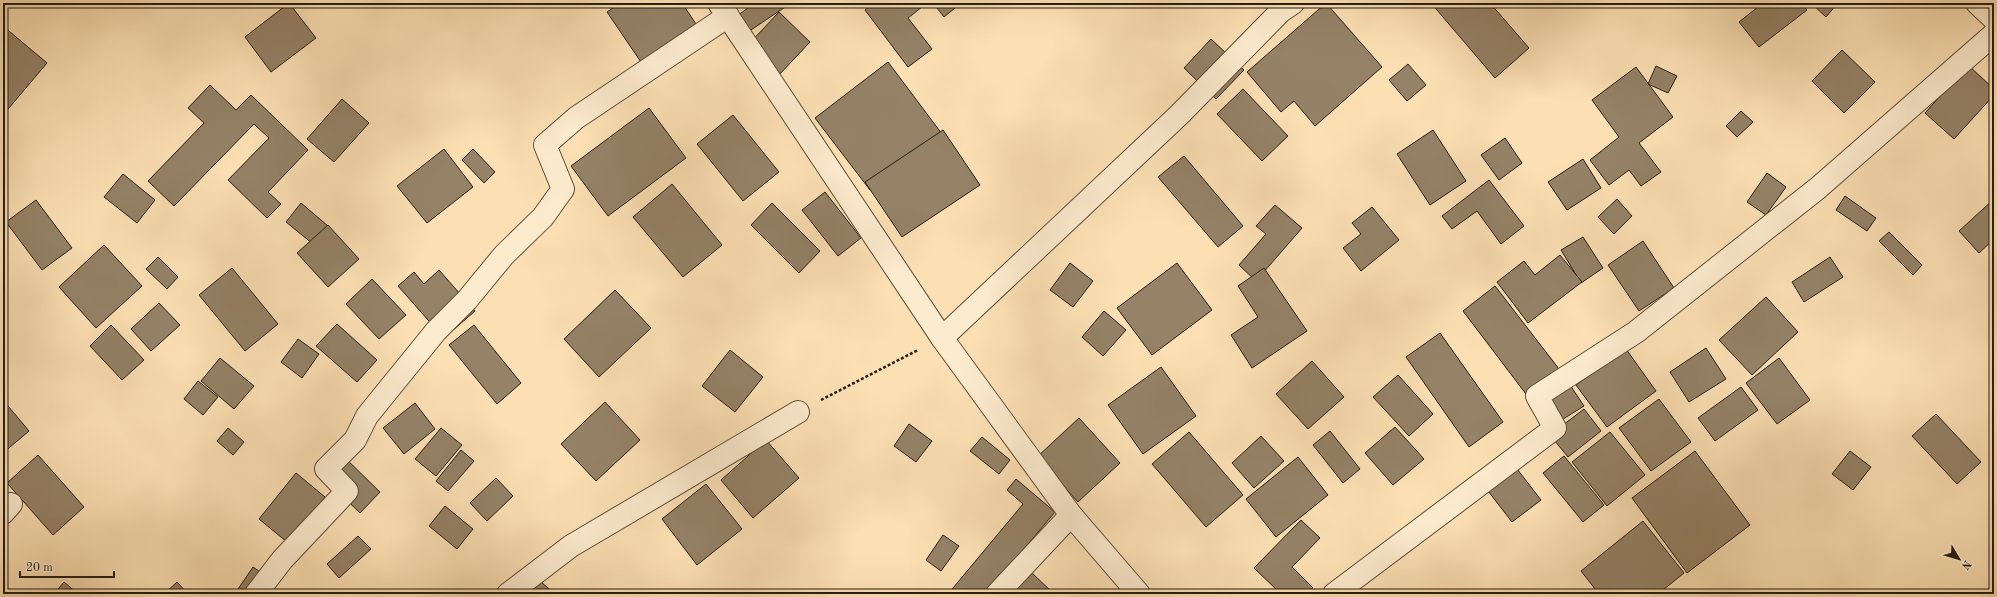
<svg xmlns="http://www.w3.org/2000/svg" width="1997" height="597" font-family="'Old Standard TT',serif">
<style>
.building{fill:#958267;stroke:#251d13}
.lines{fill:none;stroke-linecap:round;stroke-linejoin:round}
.minor-casing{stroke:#5b4e3b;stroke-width:24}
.path{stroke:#251d13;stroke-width:2.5;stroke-dasharray:3 2;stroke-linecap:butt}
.minor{stroke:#fdebce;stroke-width:22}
</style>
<rect width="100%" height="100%" fill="#fce0b4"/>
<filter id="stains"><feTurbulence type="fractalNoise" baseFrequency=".005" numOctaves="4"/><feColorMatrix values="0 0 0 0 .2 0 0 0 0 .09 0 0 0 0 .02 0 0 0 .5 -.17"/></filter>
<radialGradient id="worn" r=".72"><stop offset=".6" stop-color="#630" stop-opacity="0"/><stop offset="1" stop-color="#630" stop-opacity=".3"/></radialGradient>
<g class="building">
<path d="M289,3L316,38L271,72L245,37Z"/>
<path d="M620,3H682L698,27L643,65L607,12Z"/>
<path d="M755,3H791L745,34L734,18Z"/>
<path d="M874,3H927L908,18L932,49L908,67L865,10Z"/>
<path d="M933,3H961L944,17Z"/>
<path d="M1326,3L1382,67L1315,126L1294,101L1281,112L1247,72Z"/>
<path d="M1431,3H1490L1529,48L1495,78Z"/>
<path d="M1763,3H1801L1807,10L1759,47L1739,22Z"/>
<path d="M1811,3H1834L1836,5L1826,17Z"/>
<path d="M779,12L810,42L778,76L747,46Z"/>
<path d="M3,26L47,63L3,115Z"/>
<path d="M1211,39L1244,70L1216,99L1184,68Z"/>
<path d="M1842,50L1875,82L1844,113L1812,81Z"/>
<path d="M888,62L942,134L870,190L815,118Z"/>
<path d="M1408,64L1426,85L1407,101L1389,80Z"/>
<path d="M1968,65L1994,89V95L1954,139L1925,113Z"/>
<path d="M1656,66L1677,76L1668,93L1648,84Z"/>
<path d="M1636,67L1673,117L1639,143L1661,172L1641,186L1629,170L1609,185L1590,160L1619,137L1592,100Z"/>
<path d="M210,85L236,110L251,95L308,150L268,192L281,204L267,218L228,180L269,138L254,124L174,206L148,181L204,123L188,108Z"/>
<path d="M1243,89L1288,136L1262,161L1217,114Z"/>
<path d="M342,99L369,123L334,162L307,139Z"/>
<path d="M649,108L686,158L608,216L571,166Z"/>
<path d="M1741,111L1753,122L1737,137L1726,126Z"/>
<path d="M733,115L779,172L743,201L697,144Z"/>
<path d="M943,130L980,185L902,237L865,182Z"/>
<path d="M1433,130L1466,181L1430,205L1397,154Z"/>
<path d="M1505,138L1522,163L1499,180L1481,155Z"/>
<path d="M444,149L473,187L427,223L397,186Z"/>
<path d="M473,149L495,172L484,183L462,160Z"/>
<path d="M1184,156L1243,226L1218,247L1158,177Z"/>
<path d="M1583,159L1601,188L1567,210L1548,182Z"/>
<path d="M1767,173L1786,187L1766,215L1747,202Z"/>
<path d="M123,174L155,200L137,223L104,197Z"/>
<path d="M1489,180L1524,226L1501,244L1477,211L1452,229L1442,216Z"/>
<path d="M672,184L722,245L683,277L633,217Z"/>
<path d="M825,192L861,238L838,256L802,210Z"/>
<path d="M1845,196L1876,218L1867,231L1836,210Z"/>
<path d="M1617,199L1632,216L1614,234L1598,217Z"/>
<path d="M1994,199V239L1979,253L1959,231Z"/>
<path d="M36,200L72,248L42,270L6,222Z"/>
<path d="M301,203L328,226L313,244L286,222Z"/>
<path d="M772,203L820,251L799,273L751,225Z"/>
<path d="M1275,205L1302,228L1256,281L1239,265L1266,234L1256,226Z"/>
<path d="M1372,207L1399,240L1361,271L1343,248L1361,234L1352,223Z"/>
<path d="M328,225L359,259L328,287L297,253Z"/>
<path d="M1889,232L1922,265L1913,275L1879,241Z"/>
<path d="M1583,237L1603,268L1581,283L1561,250Z"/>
<path d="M1643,241L1674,288L1639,311L1608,265Z"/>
<path d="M104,245L142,286L96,328L59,287Z"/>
<path d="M1560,255L1582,282L1528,323L1497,282L1524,261L1535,275Z"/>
<path d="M158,257L178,277L167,289L146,269Z"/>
<path d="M1830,257L1843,277L1804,302L1792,282Z"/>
<path d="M1070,263L1093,281L1073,307L1050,290Z"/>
<path d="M1177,263L1212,310L1152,355L1117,308Z"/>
<path d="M232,268L278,324L245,351L199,295Z"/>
<path d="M1264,268L1307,331L1252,368L1231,335L1258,317L1238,286Z"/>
<path d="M439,270L475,311L444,338L398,286L414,272L424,284Z"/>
<path d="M372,279L406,315L379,339L346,304Z"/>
<path d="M1495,286L1559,369L1526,394L1463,311Z"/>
<path d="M615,290L651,328L599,377L564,339Z"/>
<path d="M1766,297L1798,332L1752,375L1719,340Z"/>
<path d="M159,303L180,325L151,351L131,329Z"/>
<path d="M1104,311L1126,330L1103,356L1082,337Z"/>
<path d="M337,324L377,360L357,382L316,346Z"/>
<path d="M111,325L144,360L122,380L90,346Z"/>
<path d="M474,325L521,383L497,404L449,345Z"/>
<path d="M1440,333L1503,422L1469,447L1406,357Z"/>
<path d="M298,339L319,354L302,378L281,362Z"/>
<path d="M1706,348L1726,379L1689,402L1670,372Z"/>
<path d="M1626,349L1656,391L1607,427L1576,385Z"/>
<path d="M730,350L763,377L735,412L702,386Z"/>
<path d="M220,358L254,386L234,409L201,381Z"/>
<path d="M1779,358L1810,400L1777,424L1746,383Z"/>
<path d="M1312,361L1344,397L1308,429L1276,394Z"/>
<path d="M1161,367L1196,416L1143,454L1108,405Z"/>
<path d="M1398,375L1433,414L1409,436L1373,397Z"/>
<path d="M198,381L218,397L203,415L184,399Z"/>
<path d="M1568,382L1584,406L1560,421L1545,396Z"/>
<path d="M1741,387L1758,410L1715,441L1698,418Z"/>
<path d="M1659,399L1691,442L1651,471L1619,428Z"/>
<path d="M3,400L29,431L3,453Z"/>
<path d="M605,402L640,440L596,481L561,444Z"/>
<path d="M415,403L435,429L404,454L383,428Z"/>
<path d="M1584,409L1601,431L1568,457L1550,435Z"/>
<path d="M1936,414L1981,462L1957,484L1912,436Z"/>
<path d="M1079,418L1120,463L1078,502L1037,457Z"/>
<path d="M909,424L932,441L916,462L894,446Z"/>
<path d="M1395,427L1424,459L1393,485L1365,453Z"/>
<path d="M228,428L244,442L233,455L217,441Z"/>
<path d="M441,428L462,445L436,476L415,459Z"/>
<path d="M1330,431L1360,469L1343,483L1313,445Z"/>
<path d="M1189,432L1243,495L1206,527L1152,464Z"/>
<path d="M1610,432L1645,475L1607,506L1572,462Z"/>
<path d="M1261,436L1284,461L1254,488L1232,463Z"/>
<path d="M982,437L1010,460L999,474L970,451Z"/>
<path d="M766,440L799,478L753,518L721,480Z"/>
<path d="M461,450L474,461L448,491L436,481Z"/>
<path d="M338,451L380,492L360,513L333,487Z"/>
<path d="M1695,451L1750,525L1687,573L1632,498Z"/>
<path d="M1850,451L1871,467L1853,490L1832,474Z"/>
<path d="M38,455L84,507L53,535L7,483Z"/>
<path d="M1564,456L1604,505L1583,522L1543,473Z"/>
<path d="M1298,457L1328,495L1276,537L1246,499Z"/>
<path d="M1514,465L1541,500L1512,522L1485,487Z"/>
<path d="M296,473L325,497L287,542L259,519Z"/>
<path d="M496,478L513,496L487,521L470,503Z"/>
<path d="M1016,479L1055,512L986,594H948L1023,504L1007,490Z"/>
<path d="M706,484L742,529L697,565L662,519Z"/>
<path d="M445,506L473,529L457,549L429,526Z"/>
<path d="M1301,520L1320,538L1292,567L1313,588L1307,594H1281L1254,568Z"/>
<path d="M1643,521L1684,573L1658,594H1599L1581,571Z"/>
<path d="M943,535L959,546L941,571L926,560Z"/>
<path d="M358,536L371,549L339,578L327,564Z"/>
<path d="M253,567L270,579L247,594L238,589Z"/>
<path d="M1031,572L1054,594H1010Z"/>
<path d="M534,576L555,594H518Z"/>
<path d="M64,582L78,594H54Z"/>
<path d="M177,582L188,594H164Z"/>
</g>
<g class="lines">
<defs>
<g id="minor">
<path d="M719,3L942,338L1071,515L1139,594"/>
<path d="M1977,3L1994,19"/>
<path d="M942,338L1179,115L1281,11L1293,3"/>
<path d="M3,513L11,504"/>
<path d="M256,594L282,560L347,491L326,469L355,440L367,416L436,331L467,300L504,255L543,217L563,189L545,145L576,118L728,16"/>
<path d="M508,594L571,546L798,412"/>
<path d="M997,594L1071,515"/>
<path d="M1334,594L1555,428L1537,396L1636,332L1818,188L1994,34"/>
</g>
</defs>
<use href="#minor" class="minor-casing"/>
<path class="path" d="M821,400L918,350"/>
<use href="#minor" class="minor"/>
</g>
<rect width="1997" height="597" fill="none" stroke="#fce0b4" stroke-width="16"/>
<rect x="4" y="4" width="1989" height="589" fill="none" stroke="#251d13" stroke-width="2"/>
<rect x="8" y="8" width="1981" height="581" fill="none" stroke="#251d13"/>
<g transform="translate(1959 559) rotate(128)" stroke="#fdebce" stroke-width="3" paint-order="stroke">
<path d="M0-3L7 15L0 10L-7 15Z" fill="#251d13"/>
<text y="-6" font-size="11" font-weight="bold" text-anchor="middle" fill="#251d13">N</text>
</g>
<path d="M20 571v6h94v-6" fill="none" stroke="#251d13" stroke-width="2"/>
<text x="26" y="571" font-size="12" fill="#251d13" stroke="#fdebce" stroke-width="3" paint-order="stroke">20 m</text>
<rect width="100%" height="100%" filter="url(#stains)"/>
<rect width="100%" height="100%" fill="url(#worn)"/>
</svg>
